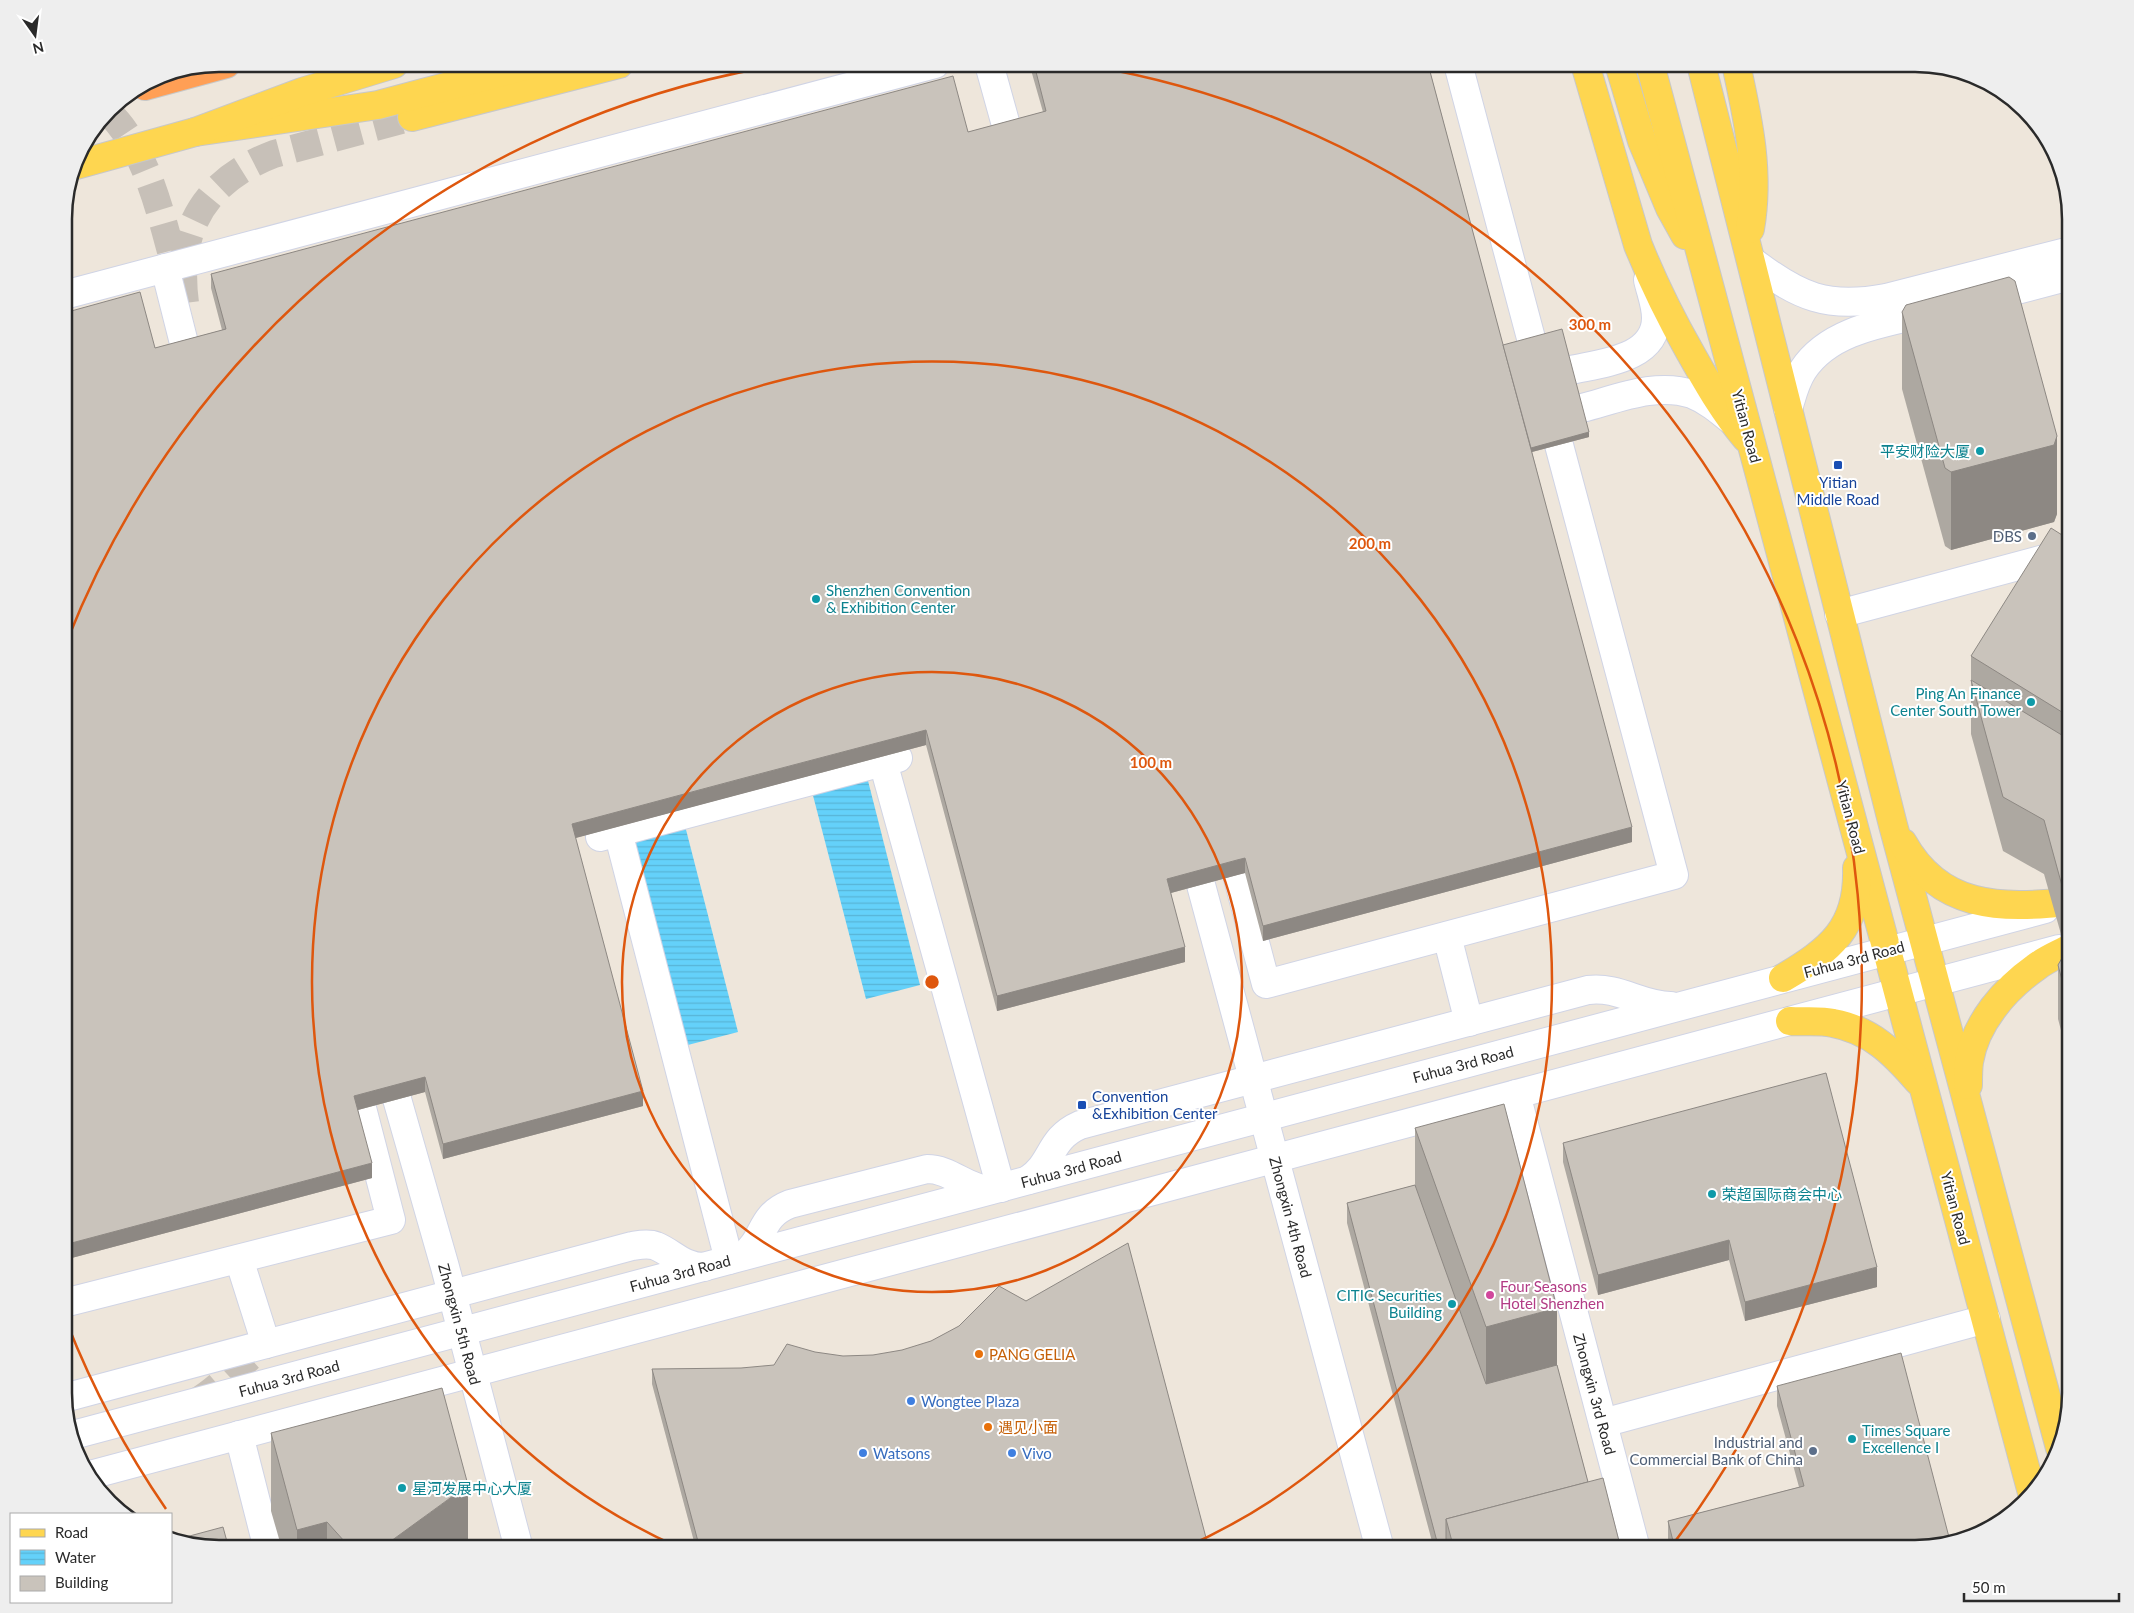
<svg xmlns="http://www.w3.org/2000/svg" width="2134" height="1613" font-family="Lato,'Noto Sans SC',sans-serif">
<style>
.water{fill:url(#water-rules)}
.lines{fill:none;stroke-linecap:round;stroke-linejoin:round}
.minor-tunnel{stroke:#c7c0b8;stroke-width:28;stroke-dasharray:28 14;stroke-linecap:butt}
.major-tunnel{stroke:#c7c0b8;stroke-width:28;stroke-dasharray:28 14;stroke-linecap:butt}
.minor-casing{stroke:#d0d4e5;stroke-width:30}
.major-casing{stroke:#c8c8c8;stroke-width:30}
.highway-casing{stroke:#c8c8c8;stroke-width:30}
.minor{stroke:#fff;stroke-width:28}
.major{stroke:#fed650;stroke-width:28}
.highway{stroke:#ff9f55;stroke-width:28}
.wall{fill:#ada8a1}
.shaded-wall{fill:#8d8883}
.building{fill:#c9c3bb;stroke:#8d8883}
.ring{fill:none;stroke:#de570e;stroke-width:2.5}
.culture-dot{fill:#0f9aa8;stroke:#fff;stroke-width:2}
.transit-dot{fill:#1a4fb4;stroke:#fff;stroke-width:2}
.service-dot{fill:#5c6f8a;stroke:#fff;stroke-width:2}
.hotel-dot{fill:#d1479c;stroke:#fff;stroke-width:2}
.food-dot{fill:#e8710a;stroke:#fff;stroke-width:2}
.shop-dot{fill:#3f7fe0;stroke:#fff;stroke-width:2}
.labels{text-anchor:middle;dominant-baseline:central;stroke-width:4;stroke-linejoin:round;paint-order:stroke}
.street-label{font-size:15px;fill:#2a2a2a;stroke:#fff}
.culture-label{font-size:15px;fill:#0d838f;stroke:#fff;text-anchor:start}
.transit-label{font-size:15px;fill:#164399;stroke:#fff}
.service-label{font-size:15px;fill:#4e5e75;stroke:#fff;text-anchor:end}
.hotel-label{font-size:15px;fill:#b23c85;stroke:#fff;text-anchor:start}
.food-label{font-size:15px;fill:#c56008;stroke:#fff;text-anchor:start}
.shop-label{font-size:15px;fill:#366cbe;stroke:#fff;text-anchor:start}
.rim{fill:none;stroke:#2a2a2a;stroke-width:2.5}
.centre{fill:#de570e;stroke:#fff;stroke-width:2.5}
.ring-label{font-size:15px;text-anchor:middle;font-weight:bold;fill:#de570e;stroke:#fff;stroke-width:4;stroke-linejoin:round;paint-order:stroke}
</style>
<defs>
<pattern id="water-rules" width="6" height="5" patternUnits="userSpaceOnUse" patternTransform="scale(1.25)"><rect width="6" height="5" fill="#64d1fa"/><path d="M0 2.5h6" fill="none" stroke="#57b4d6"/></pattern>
</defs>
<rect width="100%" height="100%" fill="#eee6db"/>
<g class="water">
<path d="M865,769L920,985L866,999L810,784Z"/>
<path d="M683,818L738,1032L684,1046L628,832Z"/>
</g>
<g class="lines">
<path class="minor-tunnel" d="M196,1402C222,1387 241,1362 266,1344"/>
<g class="major-tunnel">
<path d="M108,112C149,150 163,225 178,277"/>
<path d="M185,303C175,229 206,180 274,154L412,117"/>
</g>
<defs>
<g id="minor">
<path d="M989,64L1009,136"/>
<path d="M1458,64L1532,342"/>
<path d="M1752,261C1799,297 1827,309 1886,298L2070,251"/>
<path d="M165,268L187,355"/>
<path d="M64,295L935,64"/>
<path d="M1982,299L2070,276"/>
<path d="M1571,370C1602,363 1656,359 1656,318C1656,305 1651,293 1648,280"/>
<path d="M1582,408C1617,399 1656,382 1692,394C1707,400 1719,410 1731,420"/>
<path d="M1788,409C1792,396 1795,382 1803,370C1831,327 1892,322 1938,310"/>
<path d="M1839,614L2070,552"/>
<path d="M883,762L1001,1188"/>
<path d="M618,832L729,1260"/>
<path d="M600,837L898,758"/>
<path d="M1237,875L1266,984L1674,875L1559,445"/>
<path d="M1201,885L1380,1549"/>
<path d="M1447,936L1469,1022"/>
<path d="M1516,1094L1636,1549"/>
<path d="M397,1099L445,1267L519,1549"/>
<path d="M1028,1180C1054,1163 1048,1139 1080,1125L1588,990C1619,986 1641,1006 1671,1006"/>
<path d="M743,1256C766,1238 759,1216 790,1204L927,1169C951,1169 966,1189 990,1190"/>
<path d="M239,1259L266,1344"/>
<path d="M64,1303L391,1220L362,1108"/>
<path d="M64,1398L632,1246C639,1245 648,1243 656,1246C673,1253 683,1267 704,1267"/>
<path d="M1603,1423L1986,1319"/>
<path d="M73,1435L2045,909"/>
<path d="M239,1435L268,1549"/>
<path d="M90,1475L2059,949"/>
</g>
<g id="major">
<path d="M1585,64L1638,245C1653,282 1670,317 1690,352C1707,382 1723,411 1746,438"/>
<path d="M1619,64L1642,141L1670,208L1685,235"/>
<path d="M1650,64L2032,1493"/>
<path d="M1701,64L1893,825L2060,1448"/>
<path d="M1736,64C1748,119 1760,172 1750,229"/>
<path d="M412,117L619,64"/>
<path d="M195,132L378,105L532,64"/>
<path d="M76,165L195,132L302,92L394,64"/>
<path d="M1903,843C1940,909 2001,909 2068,902"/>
<path d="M1783,978C1830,950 1859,928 1857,868"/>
<path d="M1790,1021C1804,1022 1820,1020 1833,1023C1871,1030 1894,1053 1918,1081"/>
<path d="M1968,1085C1968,1077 1968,1069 1969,1062C1975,1023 2005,989 2036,967C2046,959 2059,954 2070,948"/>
</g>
<path id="highway" d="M145,86L226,64"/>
</defs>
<use href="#minor" class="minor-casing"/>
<use href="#major" class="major-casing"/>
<use href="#highway" class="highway-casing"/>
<use href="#minor" class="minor"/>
<use href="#major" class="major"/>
<use href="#highway" class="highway"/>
</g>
<g class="wall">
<path d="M1031,64H1428L1503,345L1589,437L1532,452L1632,842L1263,941L1245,873L1237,875L1171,893L1185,962L997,1011L926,745L744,793L575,838L643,1106L443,1159L425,1092L358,1110L372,1178L64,1260V313L155,348L222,330L211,288V274L968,132L1043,112L1031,70Z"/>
<path d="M1902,312L2057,514L2054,522L1951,550L1945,546L1902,389Z"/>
<path d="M2070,540V1064L2058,1019V965L2066,952L2044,874L2003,851L1971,734V656Z"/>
<path d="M1415,1128L1557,1365L1588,1482L1621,1549H1434L1347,1223V1203L1415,1185Z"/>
<path d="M1563,1143L1877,1287L1745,1321L1729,1260L1598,1295L1563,1162Z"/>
<path d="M652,1369L1209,1549H696L652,1384Z"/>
<path d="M1777,1386L1915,1549H1670L1668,1541V1521L1799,1487L1777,1406Z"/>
<path d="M271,1433L468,1543L470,1549H282L271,1511Z"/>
</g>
<g class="shaded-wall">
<path d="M1589,432V437L1528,453V448Z"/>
<path d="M2057,436V514L2054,522L1951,550V472Z"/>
<path d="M926,730V745L572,839V824Z"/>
<path d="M1632,827V842L1263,941V926Z"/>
<path d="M1245,858V873L1167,894V879Z"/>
<path d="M1185,947V962L997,1011V996Z"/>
<path d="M425,1077V1092L354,1111V1096Z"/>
<path d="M643,1091V1106L443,1159V1144Z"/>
<path d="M372,1163V1178L64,1260V1245Z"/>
<path d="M1729,1240V1260L1598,1295V1275Z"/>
<path d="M1877,1267V1287L1745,1321V1302Z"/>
<path d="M1557,1308V1385L1486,1404V1327Z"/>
<path d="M468,1485V1549H380Z"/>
<path d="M327,1522V1549H297V1530Z"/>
</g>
<g class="building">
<path d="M1034,64H1428L1632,827L1263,926L1245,858L1237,860L1167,879L1185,947L997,996L926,730L744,778L572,824L643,1091L443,1144L425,1077L354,1096L372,1163L64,1245V313L140,292L155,348L226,329L211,274L953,76L968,132L1046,111Z"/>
<path d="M2009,277L2015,281L2057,436L2054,445L1951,472L1945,468L1902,312L1906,305Z"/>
<path d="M1562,329L1589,432L1531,448L1503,345Z"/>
<path d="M2051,528L2070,540V717L1971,656Z"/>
<path d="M1971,680L2070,740V915L2044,820L2003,797Z"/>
<path d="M2070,944V1010L2058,965Z"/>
<path d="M1826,1073L1877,1267L1745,1302L1729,1240L1598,1275L1563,1143Z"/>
<path d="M1504,1104L1557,1308L1486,1327L1415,1128Z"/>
<path d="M1415,1185L1486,1384L1557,1365L1588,1482L1446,1519V1549H1439L1347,1203Z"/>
<path d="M1128,1243L1209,1549H700L652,1369L741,1368L774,1365L787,1344L815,1352L843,1356L873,1355L902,1350L931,1341L959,1326L999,1286L1026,1301Z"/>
<path d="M1901,1353L1950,1541L1915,1549H1675L1668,1521L1804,1486L1777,1386Z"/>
<path d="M442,1388L468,1485L380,1549H336L345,1542L327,1522L297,1530L271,1433Z"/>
<path d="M1603,1478L1621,1549H1454L1446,1519Z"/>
<path d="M223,1527L229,1549H219L171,1541Z"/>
<path d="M468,1543L470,1549H459Z"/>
</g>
<g class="ring">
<circle cx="932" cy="982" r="310"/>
<path d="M680 1548A620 620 0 1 1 1184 1548"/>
<path d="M166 1509A930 930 0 0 1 67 1323M67 641A930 930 0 0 1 779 65M1085 65A930 930 0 0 1 1670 1548"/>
</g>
<g class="culture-dot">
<circle cx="1980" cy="451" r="5"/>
<circle cx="816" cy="599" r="5"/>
<circle cx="2031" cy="702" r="5"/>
<circle cx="1712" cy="1194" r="5"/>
<circle cx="1452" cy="1304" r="5"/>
<circle cx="1852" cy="1439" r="5"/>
<circle cx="402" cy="1488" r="5"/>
</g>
<g class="transit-dot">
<rect x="1833" y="460" width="10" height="10" rx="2.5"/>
<rect x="1077" y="1100" width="10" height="10" rx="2.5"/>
</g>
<g class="service-dot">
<circle cx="2032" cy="536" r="5"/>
<circle cx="1813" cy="1451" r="5"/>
</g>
<circle class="hotel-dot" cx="1490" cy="1295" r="5"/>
<g class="food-dot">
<circle cx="979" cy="1354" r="5"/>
<circle cx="988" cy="1427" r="5"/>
</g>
<g class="shop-dot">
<circle cx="911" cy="1401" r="5"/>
<circle cx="863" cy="1453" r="5"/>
<circle cx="1012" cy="1453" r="5"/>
</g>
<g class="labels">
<g class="street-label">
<text transform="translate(1747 426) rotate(75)">Yitian Road</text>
<text transform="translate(1851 817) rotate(75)">Yitian Road</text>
<text transform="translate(1854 959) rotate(-15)">Fuhua 3rd Road</text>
<text transform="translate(1463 1064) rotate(-15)">Fuhua 3rd Road</text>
<text transform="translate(1071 1169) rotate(-15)">Fuhua 3rd Road</text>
<text transform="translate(1956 1208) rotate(75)">Yitian Road</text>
<text transform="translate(1291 1217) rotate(75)">Zhongxin 4th Road</text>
<text transform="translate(680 1273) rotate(-15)">Fuhua 3rd Road</text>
<text transform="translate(460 1324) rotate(75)">Zhongxin 5th Road</text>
<text transform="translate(289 1378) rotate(-15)">Fuhua 3rd Road</text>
<text transform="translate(1595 1394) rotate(75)">Zhongxin 3rd Road</text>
</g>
<g class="culture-label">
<text x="1970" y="451" text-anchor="end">平安财险大厦</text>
<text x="826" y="590">Shenzhen Convention<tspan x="826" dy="17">&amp; Exhibition Center</tspan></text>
<text x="2021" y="693" text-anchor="end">Ping An Finance<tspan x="2021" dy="17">Center South Tower</tspan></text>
<text x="1722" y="1194">荣超国际商会中心</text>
<text x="1442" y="1295" text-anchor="end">CITIC Securities<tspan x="1442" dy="17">Building</tspan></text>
<text x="1862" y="1430">Times Square<tspan x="1862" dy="17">Excellence I</tspan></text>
<text x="412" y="1488">星河发展中心大厦</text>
</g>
<g class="transit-label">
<text x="1838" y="482">Yitian<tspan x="1838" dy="17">Middle Road</tspan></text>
<text x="1092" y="1096" text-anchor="start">Convention<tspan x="1092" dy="17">&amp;Exhibition Center</tspan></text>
</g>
<g class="service-label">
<text x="2022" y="536">DBS</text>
<text x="1803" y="1442">Industrial and<tspan x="1803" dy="17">Commercial Bank of China</tspan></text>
</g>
<g class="hotel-label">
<text x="1500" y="1286">Four Seasons<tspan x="1500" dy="17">Hotel Shenzhen</tspan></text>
</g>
<g class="food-label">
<text x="989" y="1354">PANG GELIA</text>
<text x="998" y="1427">遇见小面</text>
</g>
<g class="shop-label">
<text x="921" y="1401">Wongtee Plaza</text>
<text x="873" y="1453">Watsons</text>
<text x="1022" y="1453">Vivo</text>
</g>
</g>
<path d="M0 0H2134V1613H0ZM219 72H1915A147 147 0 0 1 2062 219V1393A147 147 0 0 1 1915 1540H219A147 147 0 0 1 72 1393V219A147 147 0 0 1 219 72Z" fill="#eee" fill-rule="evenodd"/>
<path class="rim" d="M219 72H1915A147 147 0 0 1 2062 219V1393A147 147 0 0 1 1915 1540H219A147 147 0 0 1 72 1393V219A147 147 0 0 1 219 72Z"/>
<circle cx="932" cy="982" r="8" class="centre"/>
<g class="ring-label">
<text x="1590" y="330">300 m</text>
<text x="1370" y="549">200 m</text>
<text x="1151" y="768">100 m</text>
</g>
<rect x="10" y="1513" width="162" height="90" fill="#ffffff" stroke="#aaaaaa"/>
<rect x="20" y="1529" width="25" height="8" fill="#fed650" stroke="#aaaaaa"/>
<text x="55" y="1538" font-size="15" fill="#2a2a2a">Road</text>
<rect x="20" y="1550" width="25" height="15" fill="url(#water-rules)" stroke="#aaaaaa"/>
<text x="55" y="1563" font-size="15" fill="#2a2a2a">Water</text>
<rect x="20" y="1576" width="25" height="15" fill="#c9c3bb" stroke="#aaaaaa"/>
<text x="55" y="1588" font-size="15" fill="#2a2a2a">Building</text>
<g transform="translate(35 35) rotate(166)" stroke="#ffffff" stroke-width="4" paint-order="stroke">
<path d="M0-4L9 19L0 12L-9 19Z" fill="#2a2a2a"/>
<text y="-8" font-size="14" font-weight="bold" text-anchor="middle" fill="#2a2a2a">N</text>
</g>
<path d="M1964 1593v8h155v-8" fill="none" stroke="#2a2a2a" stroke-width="2.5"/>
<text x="1972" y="1593" font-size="15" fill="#2a2a2a" stroke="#ffffff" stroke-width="4" paint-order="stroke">50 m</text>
</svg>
